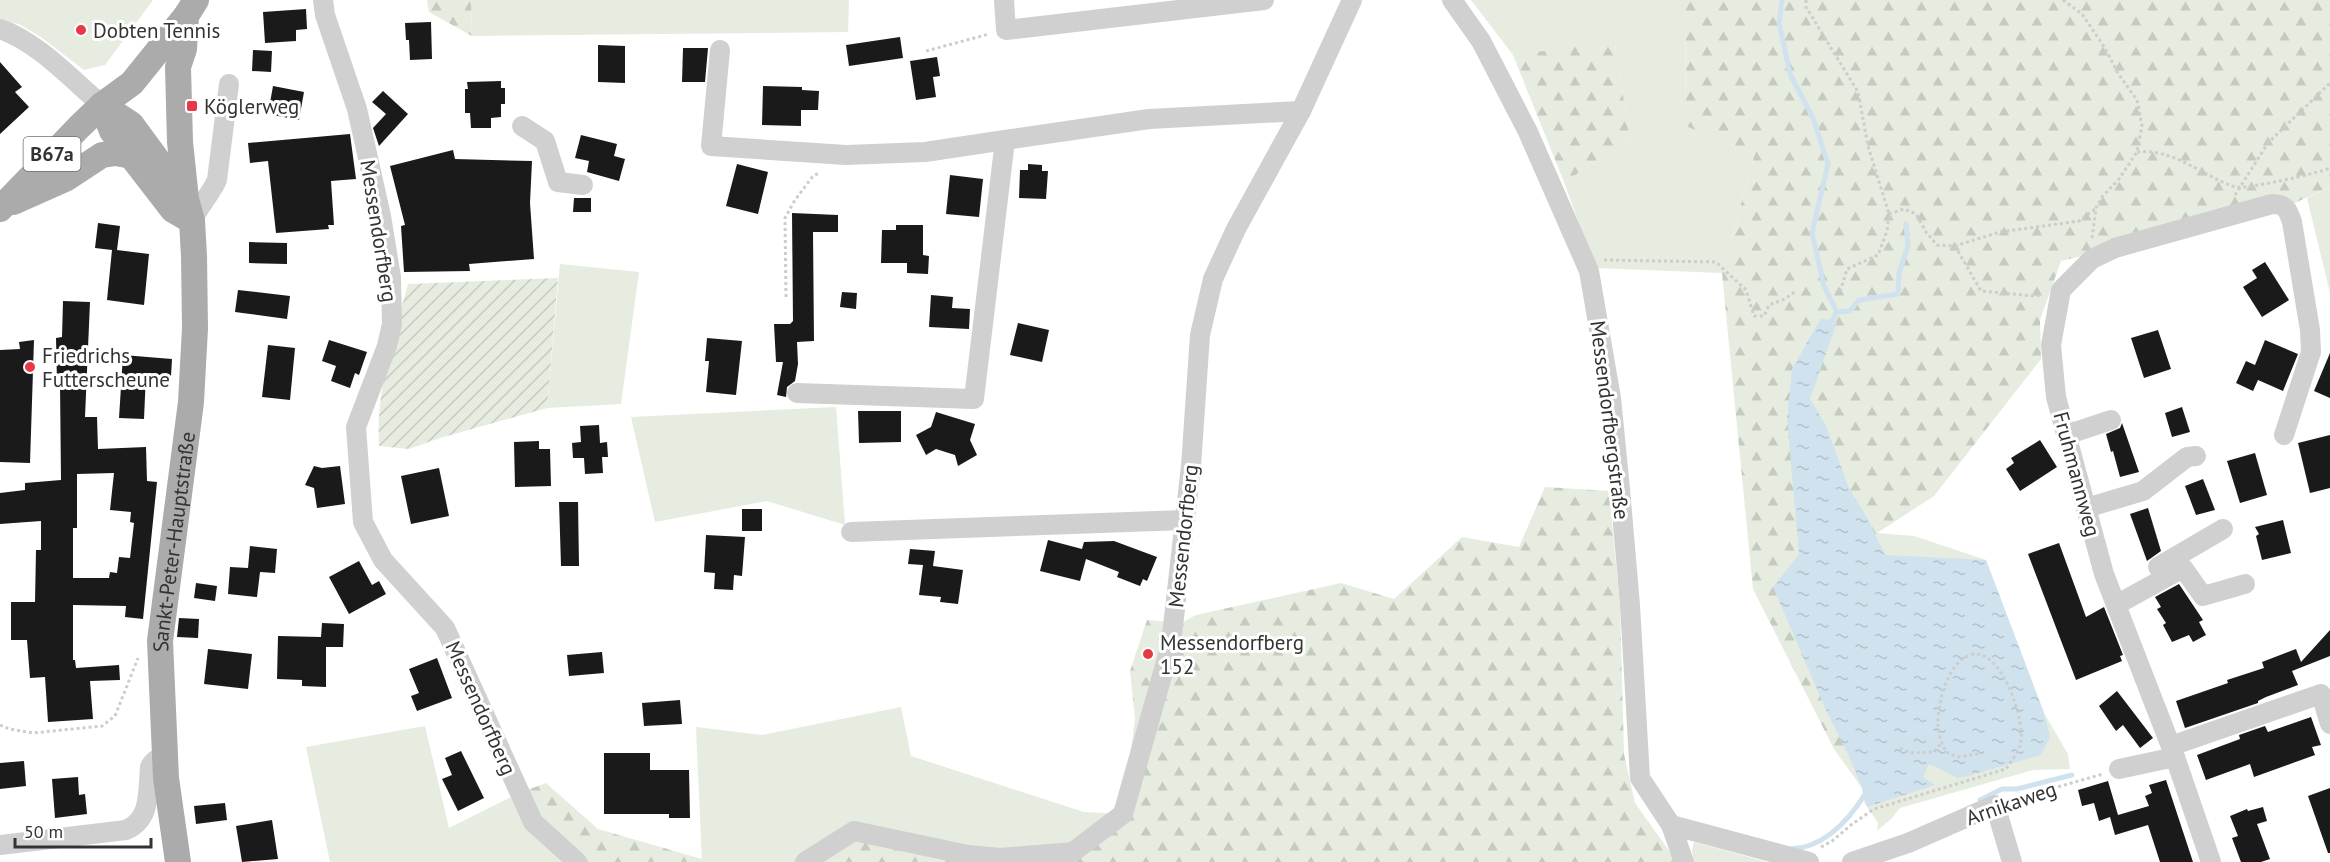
<svg xmlns="http://www.w3.org/2000/svg" width="2330" height="862" font-family="'PT Sans',sans-serif">
<style>
.grass{fill:#e6ecdf}
.forest{fill:url(#forest-firs)}
.garden{fill:url(#garden-furrows)}
.water{fill:url(#water-ripples)}
.lines{fill:none;stroke-linecap:round;stroke-linejoin:round}
.stream{stroke:#cfe2ee;stroke-width:5}
.building{fill:#1a1a1a;fill-rule:evenodd}
.path{stroke:#cdcdcd;stroke-width:3;stroke-dasharray:3 3;stroke-linecap:butt}
.minor{stroke:#d0d0d0;stroke-width:20}
.major{stroke:#ababab;stroke-width:26}
.poi-dot{fill:#e63946;stroke:#fff;stroke-width:2}
.labels{text-anchor:middle;dominant-baseline:central;stroke-width:6;stroke-linejoin:round;paint-order:stroke}
.shield{fill:#fff;stroke:#707070;stroke-width:1.5}
.shield-label{font-size:20px;font-weight:bold;fill:#333}
.poi-label{font-size:21px;fill:#333;stroke:#fff;text-anchor:start}
.street-label{font-size:21px;fill:#333;stroke:#fff}
</style>
<defs>
<pattern id="forest-firs" width="22" height="20" patternUnits="userSpaceOnUse" patternTransform="scale(1.5)"><rect width="22" height="20" fill="#e6ecdf"/><path d="M5 1l3.5 6h-7zM16 11l3.5 6h-7z" fill="#c6cbc0"/></pattern>
<pattern id="garden-furrows" width="10" height="10" patternUnits="userSpaceOnUse" patternTransform="scale(1.5)"><rect width="10" height="10" fill="#e6ecdf"/><path d="M-1 1l2-2M0 10L10 0M9 11l2-2" fill="none" stroke="#c6cbc0"/></pattern>
<pattern id="water-ripples" width="26" height="14" patternUnits="userSpaceOnUse" patternTransform="scale(1.5)"><rect width="26" height="14" fill="#cfe2ee"/><path d="M2 4q2-2 4 0t4 0M15 11q2-2 4 0t4 0" fill="none" stroke="#b2c2cd"/></pattern>
</defs>
<rect width="100%" height="100%" fill="#fff"/>
<g class="grass">
<path d="M0,0H153L105,65L84,70L41,37L19,24L0,20Z"/>
<path d="M471,0H849L848,32L472,36Z"/>
<path d="M1471,0H1686L1685,126L1755,153L1722,273L1595,268L1564,182L1630,141L1615,43L1513,55Z"/>
<path d="M2330,187V293L2307,198Z"/>
<path d="M560,264L639,272L621,404L547,408Z"/>
<path d="M836,407L845,525L767,501L655,522L631,417Z"/>
<path d="M1877,533L1914,536L1986,560L2044,713L2068,754L2070,769L2033,770L1900,808L1891,819L1877,831L1878,823L1864,802L1856,550Z"/>
<path d="M901,707L911,756L1084,812L1123,814L1073,852L805,862H702L696,727L762,735Z"/>
<path d="M425,726L449,828L519,793L572,857L561,862H330L306,747Z"/>
<path d="M1694,842L1767,862H1694L1692,851Z"/>
</g>
<g class="forest">
<path d="M427,0H471L472,36L429,12Z"/>
<path d="M1686,0H2330V187L2277,211L2061,261L2040,320L2041,359L1934,496L1877,533L1856,550L1864,802L1862,788L1834,749L1753,589L1722,273L1755,153L1685,126Z"/>
<path d="M1615,42L1630,141L1564,182L1513,55Z"/>
<path d="M1545,487L1609,491L1620,605L1624,754L1635,803L1677,862H805L854,831L938,847L1073,852L1123,814L1135,719L1130,671L1147,620L1181,623L1196,615L1341,583L1394,599L1462,537L1519,547Z"/>
<path d="M546,783L598,829L702,859V862H561L571,858L519,793Z"/>
</g>
<path class="garden" d="M558,278L547,408L440,438L409,449L379,446C376,389 393,339 408,284Z"/>
<path class="water" d="M1821,318L1837,322L1810,399L1825,424L1849,488L1869,521L1885,555L1986,560L2044,713L2050,737L2041,755L1968,776L1958,778L1929,764L1923,777L1935,785L1867,807L1862,788L1849,756L1825,708L1773,587L1799,554L1787,419L1792,369Z"/>
<g class="lines">
<g class="stream">
<path d="M1782,0L1779,23L1790,74L1813,118L1828,164L1812,233L1824,286L1837,312L1829,326"/>
<path d="M1837,312L1850,311L1859,300L1898,294L1899,273L1908,246L1906,224"/>
<path d="M1980,800L2002,789H2017L2072,775"/>
<path d="M1790,849C1825,848 1850,819 1867,791"/>
</g>
</g>
<g class="building">
<path d="M306,9L307,29L296,30V41L265,43L263,12Z"/>
<path d="M431,22L432,59L410,60L409,40H406L405,23Z"/>
<path d="M900,37L903,58L849,66L846,45Z"/>
<path d="M598,45L625,46V83L598,82Z"/>
<path d="M683,48H708L705,82H682Z"/>
<path d="M253,50L272,51L271,72L252,71Z"/>
<path d="M937,57L940,76L933,77L936,97L916,100L910,61Z"/>
<path d="M0,62L22,87L15,92L29,107L0,134Z"/>
<path d="M501,81V88H505V104H501V117L491,118V128H471L470,113H465V89H468L467,82Z"/>
<path d="M273,86L304,92L299,120L268,114Z"/>
<path d="M763,86L802,87V90L819,91L818,110H801V126L762,125Z"/>
<path d="M383,91L408,114L379,146L373,128L386,114L372,102Z"/>
<path d="M350,134L356,179L331,181L334,225H328L329,229L276,233L268,161L250,163L248,143Z"/>
<path d="M581,135L617,144L614,156L625,159L619,181L587,172L589,161L575,158Z"/>
<path d="M453,150L455,159L532,161L530,203L534,259L469,264L470,271L404,272L401,226L405,225L390,166Z"/>
<path d="M737,164L768,172L758,214L726,206Z"/>
<path d="M1028,164L1042,165V171H1048L1046,199L1019,198L1020,170H1028Z"/>
<path d="M950,175L983,179L979,217L946,214Z"/>
<path d="M574,198H591V212H573Z"/>
<path d="M792,213L838,215V232H813L814,341L797,342L798,364L795,381L787,387L786,397L777,395L783,362H776L774,324H790L793,321Z"/>
<path d="M98,223L120,226L117,250L149,254L144,305L107,300L112,250L95,248Z"/>
<path d="M896,225H923V255L929,256L928,274L907,273V263H881L882,230H896Z"/>
<path d="M249,242L287,243V264L249,263Z"/>
<path d="M2265,262L2289,300L2262,317L2243,287L2257,278L2252,270Z"/>
<path d="M238,290L290,296L287,319L235,312Z"/>
<path d="M842,292L857,293L856,309L840,307Z"/>
<path d="M931,295L953,297L952,308L970,309L969,329L929,327Z"/>
<path d="M63,301L90,302L85,417H97L98,449L146,447L147,481L157,482L143,619L125,617L126,606L73,605V660H75L76,668L119,665L120,680L90,681L93,719L48,722L45,677L30,678L27,640H11V602H35L36,550H41V521L0,524V493L25,490V483L61,480L60,384H57L56,338L62,337ZM114,473L110,510L131,512L130,522L134,523L130,558L119,557L117,573L110,572L109,578H73V528H77V474Z"/>
<path d="M1018,323L1049,330L1042,362L1010,355Z"/>
<path d="M2158,330L2171,369L2144,378L2131,338Z"/>
<path d="M707,338L742,341L736,395L706,392L709,361H705Z"/>
<path d="M34,340L30,463L0,462V350L20,349L19,342Z"/>
<path d="M329,340L367,352L359,375L355,373L350,388L331,381L336,366L322,361Z"/>
<path d="M2265,340L2298,354L2283,391L2258,380L2253,391L2236,383L2246,361L2255,365Z"/>
<path d="M268,345L295,348L290,400L262,397Z"/>
<path d="M2330,353V398L2314,391Z"/>
<path d="M123,355L172,359L171,376L146,374L144,419L119,418Z"/>
<path d="M2182,407L2190,432L2172,437L2165,413Z"/>
<path d="M858,411H901V442L859,443Z"/>
<path d="M936,412L975,424L970,440L977,455L958,466L955,455L936,449L926,455L916,435L931,427Z"/>
<path d="M2122,423L2139,472L2120,477L2113,451L2111,452L2106,434L2120,428Z"/>
<path d="M599,425L600,443L607,442L608,457H602L603,473L585,474L584,458H573L572,443L581,442L580,426Z"/>
<path d="M2330,435V488L2310,493L2298,443Z"/>
<path d="M2040,440L2057,467L2020,491L2006,469L2014,463L2011,458Z"/>
<path d="M539,441V449H550L551,486L515,487L514,442Z"/>
<path d="M2255,453L2267,495L2240,503L2227,461Z"/>
<path d="M314,466L322,468L340,466L345,504L317,508L314,488L305,485Z"/>
<path d="M439,468L449,516L411,524L401,476Z"/>
<path d="M2203,479L2215,510L2196,515L2185,486Z"/>
<path d="M559,502H578L579,566H561Z"/>
<path d="M2148,508L2161,551L2147,561L2130,514Z"/>
<rect x="742" y="509" width="20" height="22"/>
<path d="M2283,520L2291,553L2262,560L2256,536L2259,534L2255,527Z"/>
<path d="M706,535L745,537L742,576L734,575L733,590L714,589L715,573L704,572Z"/>
<path d="M1048,540L1082,549L1084,542L1114,541L1157,557L1147,581L1143,579L1140,586L1117,577L1119,572L1086,559L1080,581L1040,571Z"/>
<path d="M2059,543L2086,617L2104,607L2123,655L2120,656L2122,661L2076,680L2028,554Z"/>
<path d="M250,546L277,549L275,573L260,572L257,597L228,594L230,567L248,568Z"/>
<path d="M910,549L935,551L933,566L963,570L958,604L940,602L941,597L919,595L923,565L908,564Z"/>
<path d="M359,561L372,585L379,581L386,594L349,614L329,577Z"/>
<path d="M196,583L217,586L215,601L194,598Z"/>
<path d="M2179,584L2203,620L2199,622L2206,635L2193,642L2189,635L2172,642L2163,625L2166,623L2157,609L2161,607L2155,597Z"/>
<path d="M179,618L199,619L198,638L177,637Z"/>
<path d="M322,623L344,624L343,647H326V687L302,686V680L277,679L278,636L321,637Z"/>
<path d="M2330,630V656L2292,671L2298,685L2266,697L2258,701V703L2185,728L2176,701L2228,683L2227,680L2264,668L2262,662L2296,649L2301,662Z"/>
<path d="M208,649L252,654L248,689L204,684Z"/>
<path d="M602,652L604,673L569,676L567,655Z"/>
<path d="M437,658L452,698L417,711L411,696L419,693L409,669Z"/>
<path d="M2117,691L2153,738L2140,748L2123,725L2116,731L2099,706Z"/>
<path d="M680,700L682,724L644,726L642,703Z"/>
<path d="M2311,717L2321,745L2312,747L2315,755L2254,777L2250,764L2206,780L2197,755L2240,739L2239,735L2265,726L2268,732Z"/>
<path d="M461,751L484,798L458,811L442,779L452,775L445,758Z"/>
<path d="M604,753H650V770H689L690,818H669V814H604Z"/>
<path d="M24,761L26,786L0,789V763Z"/>
<path d="M78,777L79,795L85,794L87,814L55,818L52,779Z"/>
<path d="M2166,780L2193,862H2160L2148,825L2115,835L2110,817L2099,821L2094,803L2082,806L2078,790L2108,781L2118,815L2149,806L2145,796L2152,793L2149,785Z"/>
<path d="M2330,788V853H2328L2308,796Z"/>
<path d="M225,803L227,820L196,824L194,806Z"/>
<path d="M2263,807L2267,821L2257,824L2270,859L2261,862H2241L2232,838L2238,836L2230,816L2247,809L2248,811Z"/>
<path d="M272,820L278,859L242,862L236,826Z"/>
</g>
<g class="lines">
<g class="path">
<path d="M1806,0V7L1858,92L1868,146L1889,214L1887,231L1878,255L1847,269L1840,292"/>
<path d="M2063,0L2082,14L2105,48L2119,75L2137,100L2142,126L2137,152L2119,179L2102,197L2096,208L2092,239"/>
<path d="M926,51L989,34"/>
<path d="M2137,152C2174,148 2202,176 2235,187C2244,190 2319,173 2330,168"/>
<path d="M2235,195L2268,143L2330,83"/>
<path d="M1889,214L1904,209L1916,214L1926,232L1937,245L1955,246L2000,232L2079,221L2095,209"/>
<path d="M1955,246L1981,291L2034,296L2041,295"/>
<path d="M1604,260L1716,262L1746,290L1754,316H1764L1769,305L1785,299L1796,291"/>
<path d="M786,297L785,218L795,200L813,176L819,173"/>
<path d="M0,725L9,729L33,733L102,726L115,716L138,658"/>
<path d="M1900,748L1910,753L1934,752L1941,743"/>
<path d="M2012,800L2103,774"/>
<path d="M1821,847L1832,841L1851,825L1874,809L2006,769C2010,762 2018,754 2020,746C2027,723 2003,654 1976,654C1949,654 1937,705 1938,725C1938,734 1942,744 1946,752L1958,757L1982,753"/>
</g>
<g class="minor">
<path d="M323,0L325,15L357,109L381,216L391,277L392,324L387,346L356,427L363,522L383,560L445,628L533,822L577,862"/>
<path d="M1004,0L1006,30L1264,0"/>
<path d="M1452,0L1481,41L1528,132L1589,271L1611,398L1620,489L1630,605L1640,778L1671,825L1684,862"/>
<path d="M0,29C38,42 72,80 102,105"/>
<path d="M720,50L711,146L846,155L925,152L1005,140"/>
<path d="M522,126L545,141L558,182L583,185"/>
<path d="M192,221C199,206 210,195 217,180L229,84"/>
<path d="M797,393L974,399L1005,140L1149,119L1301,111"/>
<path d="M2066,435L2111,420"/>
<path d="M2086,508L2143,491L2187,457L2196,456"/>
<path d="M851,532L1185,520"/>
<path d="M2158,567L2223,529"/>
<path d="M2116,605L2183,568L2203,596L2245,584"/>
<path d="M2171,746L2321,694L2330,724"/>
<path d="M2119,769L2175,757"/>
<path d="M1671,825L1809,862"/>
<path d="M0,845L126,830C147,821 148,801 149,781C150,777 149,771 150,767C153,760 160,758 165,755"/>
<path d="M805,862L854,831L968,855L1000,858L1073,852L1123,814L1171,644L1191,466L1200,335L1213,279L1236,229L1301,111L1352,0"/>
<path d="M1852,862L1908,843L1995,805L2012,862"/>
<path d="M2211,862L2175,757L2104,574L2056,397L2051,345L2061,290L2092,259L2115,248L2272,204C2286,204 2288,210 2292,222L2310,330L2311,352L2284,435"/>
</g>
<g class="major">
<path d="M102,105L112,131L173,210L192,221"/>
<path d="M102,105L131,124L178,188"/>
<path d="M13,202L67,178L102,155L116,153L132,156"/>
<path d="M0,209L79,127L102,105L132,83L186,16"/>
<path id="s1" d="M178,862L166,778L160,641L191,402L195,328L194,256L192,221L186,199L180,142L178,67L184,49L186,16L196,0"/>
</g>
</g>
<g class="poi-dot">
<circle cx="81" cy="30" r="6"/>
<rect x="186" y="100" width="12" height="12" rx="3"/>
<circle cx="30" cy="367" r="6"/>
<circle cx="1148" cy="654" r="6"/>
</g>
<g class="labels">
<rect class="shield" x="23.5" y="137" width="57" height="34" rx="4.5"/>
<g class="shield-label">
<text x="52" y="154">B67a</text>
</g>
<g class="poi-label">
<text x="93" y="30">Dobten Tennis</text>
<text x="204" y="106">Köglerweg</text>
<text x="42" y="355">Friedrichs<tspan x="42" dy="24">Futterscheune</tspan></text>
<text x="1160" y="642">Messendorfberg<tspan x="1160" dy="24">152</tspan></text>
</g>
<g class="street-label">
<text transform="translate(379 231) rotate(81)">Messendorfberg</text>
<text transform="translate(1610 420) rotate(83)">Messendorfbergstraße</text>
<text transform="translate(2077 474) rotate(75)">Fruhmannweg</text>
<text transform="translate(1183 536) rotate(-84)">Messendorfberg</text>
<text stroke="none"><textPath href="#s1" startOffset="322">Sankt-Peter-Hauptstraße</textPath></text>
<text transform="translate(481 708) rotate(66)">Messendorfberg</text>
<text transform="translate(2011 803) rotate(-19)">Arnikaweg</text>
</g>
</g>
<path d="M15 838v9h136v-9" fill="none" stroke="#333333" stroke-width="3"/>
<text x="24" y="838" font-size="18" fill="#333333" stroke="#ffffff" stroke-width="4.5" paint-order="stroke">50 m</text>
</svg>
